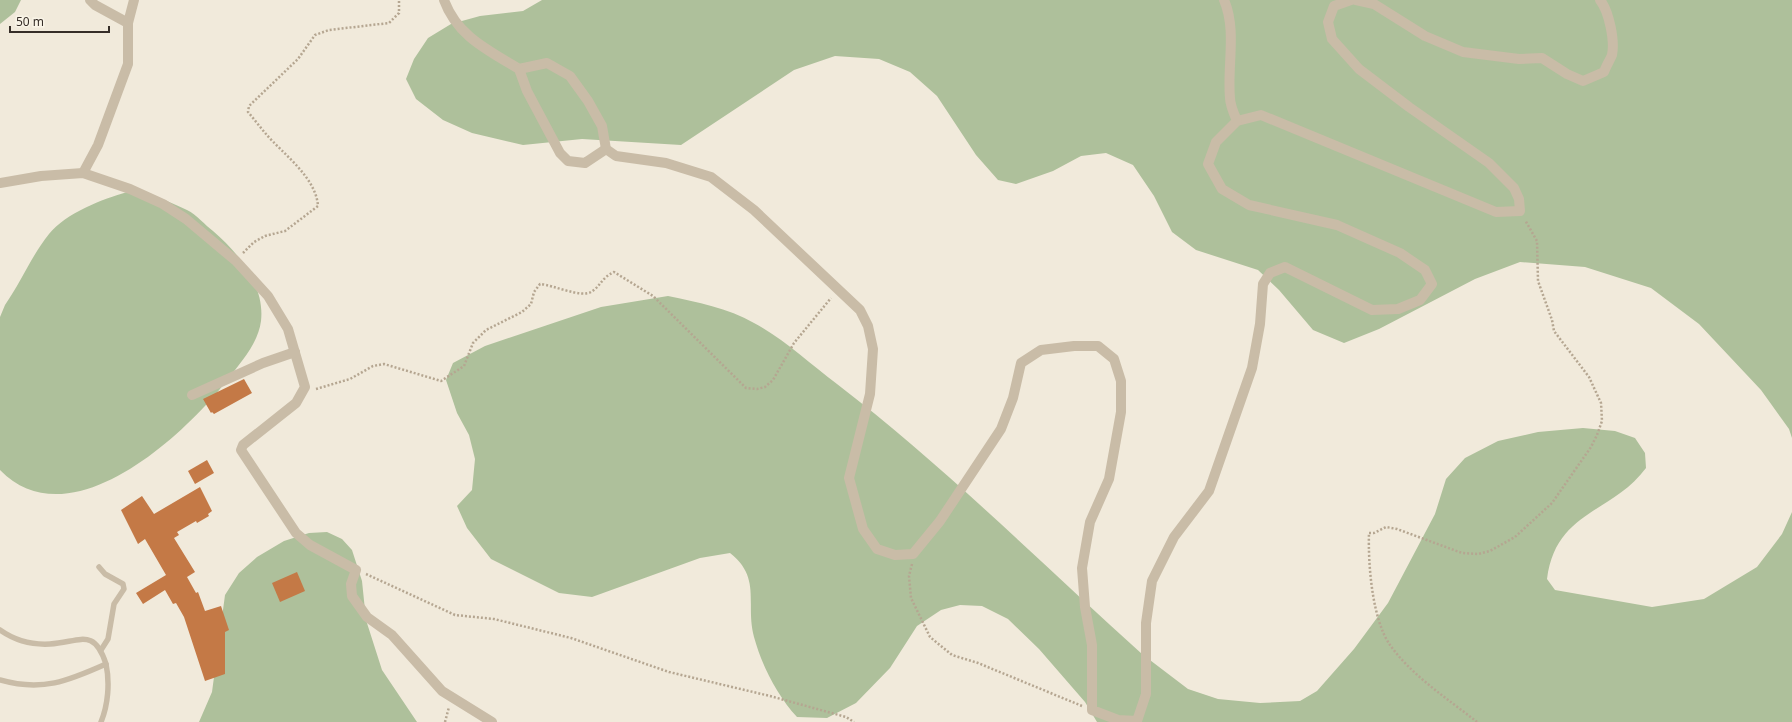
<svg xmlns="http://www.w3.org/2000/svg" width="1792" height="722" font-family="'Noto Sans',sans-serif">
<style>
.green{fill:#aec09b}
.building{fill:#c47946}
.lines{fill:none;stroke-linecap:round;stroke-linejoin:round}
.path{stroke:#b5a691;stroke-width:2.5;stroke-dasharray:2 2;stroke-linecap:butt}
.lane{stroke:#c9bca7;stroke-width:5.5}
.street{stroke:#c9bca7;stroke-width:10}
</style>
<rect width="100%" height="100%" fill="#f1eadb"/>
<g class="green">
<path d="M0,0H21L15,12L0,24Z"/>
<path d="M542,0H1792V438L1789,429L1761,390L1699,324L1651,288L1585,267L1520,262L1475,279L1379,329L1344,343L1313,330L1279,290L1258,270L1196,250L1172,232L1154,196L1133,165L1106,153L1081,156L1053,171L1016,184L998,180L976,155L937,96L910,72L879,59L835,56L794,70L681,145L582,139L523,145L472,133L443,120L416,99L406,79L414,59L428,38L451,24L480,16L523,11Z"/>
<path d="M127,192C133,192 140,191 146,192C151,193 157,197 162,199C171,203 179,206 187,210C197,215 205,225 213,231C239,253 265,286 261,321C258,344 241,362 228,379C185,435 70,542 0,470V317L5,305C21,282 32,255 49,234C66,213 103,199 127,192Z"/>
<path d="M668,296C697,302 728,308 754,323C784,339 809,363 837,384C944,466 1041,563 1142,654L1188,689L1218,699L1260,703L1300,701L1317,691L1354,649L1388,603L1435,514L1446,479L1465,458L1498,441L1538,432L1583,428L1615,431L1635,438L1645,453L1646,468C1612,514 1556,510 1547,579L1555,590L1652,607L1704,599L1757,567L1782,534L1792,512V722H1097L1085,702L1039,649L1008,619L982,606L960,605L941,610L917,626L890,668L856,703L827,718L797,717C777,695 762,666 754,637C745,604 762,578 730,553L700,558L592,597L559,593L491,559L467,528L457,506L472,490L475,459L469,435L457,413L446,380L453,363L485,346L601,307Z"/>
<path d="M327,532L342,539L352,550L362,581L366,620L382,670L417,722H199L212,692L225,595L239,573L257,557L284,541L309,533Z"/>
</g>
<g class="building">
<path d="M244,379L252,393L214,414L212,412L211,413L203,399Z"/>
<path d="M207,460L214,473L195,484L188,471Z"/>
<path d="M200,487L212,511L208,514L209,516L197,523L196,521L177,532L179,535L174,538L195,572L187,577L196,593L198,592L205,611L221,606L229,630L225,632V674L205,681L184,617L176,603L173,604L165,590L143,604L136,593L166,575L145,539L138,544L121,510L142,496L154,514Z"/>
<path d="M297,572L305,591L280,602L272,583Z"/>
</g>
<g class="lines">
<g class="path">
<path d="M243,253L254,242L265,236L285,231L318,206C316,177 283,154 266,134C260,127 254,119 248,112L249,106L298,59L315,35L329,30L389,23L399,13V0"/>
<path d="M316,389L350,379L373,366L384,364L441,381L464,366L473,343L486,330L522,312L531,304L534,292L540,284C553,285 581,298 591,292C601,286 601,278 614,272L653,296L746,388L757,389L765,387L773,380L794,343L831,298"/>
<path d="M912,564L909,576L911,598L930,637L952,655L978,663L1082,706"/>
<path d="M366,574L455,615L494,619L571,638L669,672L770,696L846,717L854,722"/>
<path d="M445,722L449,707"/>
<path d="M1477,722C1448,699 1412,676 1390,645C1372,619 1368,564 1369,533H1374L1386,527L1397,529L1462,553L1478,554L1490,551L1515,537L1552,503L1591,447L1597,435L1602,421L1601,403L1589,377L1554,331L1552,320L1538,281L1537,241L1525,220"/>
</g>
<g class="lane">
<path d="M99,567L105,574L123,584L124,589L114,604L108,639L101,650"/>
<path d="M0,630C14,640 32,645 50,644C80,642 94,627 106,664"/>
<path d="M0,680C42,692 68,681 106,664C110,683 108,705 101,722"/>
</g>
<g class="street">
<path d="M90,0L95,5L128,23"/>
<path d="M444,0C457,36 488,50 519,69L547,63L570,76L588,101L602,126L606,149L616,156L666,163L711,177L754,210L860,310L868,326L873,349L870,394L849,478L863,529L877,549L895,555L913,554L940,521L1001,429L1013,398L1021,363L1041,350L1074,346H1098L1114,359L1121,381V412L1109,479L1090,522L1082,568L1085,607L1092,645V710L1118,720L1137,721L1146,694V623L1152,581L1174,537L1209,491L1252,368L1260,324L1263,284L1270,273L1285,267L1372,310L1398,309L1420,300L1432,284L1425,270L1400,253L1337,225L1249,205L1222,189L1208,164L1216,142L1237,121L1261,115L1496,212L1520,211L1519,199L1514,188L1489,163L1409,107L1359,69L1332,39L1328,22L1334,6L1351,0"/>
<path d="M1224,0C1237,30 1227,66 1230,98C1230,105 1234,114 1237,121"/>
<path d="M1356,0L1374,4L1425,36L1463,52L1519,59L1542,58L1567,74L1583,81L1604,72C1606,66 1610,60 1612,55C1615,41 1609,11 1600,0"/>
<path d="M519,69L527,91L560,153L568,161L585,163L606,149"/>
<path d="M83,173L98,145L128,64V23L134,0"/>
<path d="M0,183L41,176L83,173L130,189L163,204L186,219L236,261L268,296L288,329L305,387L296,403L243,445L241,450L296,533L310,545L356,570L351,584L352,596L367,617L392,635L442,691L492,722"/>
<path d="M192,395L263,363L295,352"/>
</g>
</g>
<path d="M10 26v6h99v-6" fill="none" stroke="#362e28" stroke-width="2"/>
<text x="16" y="26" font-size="12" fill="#362e28" stroke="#f9f4e7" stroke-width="3" paint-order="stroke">50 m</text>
</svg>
